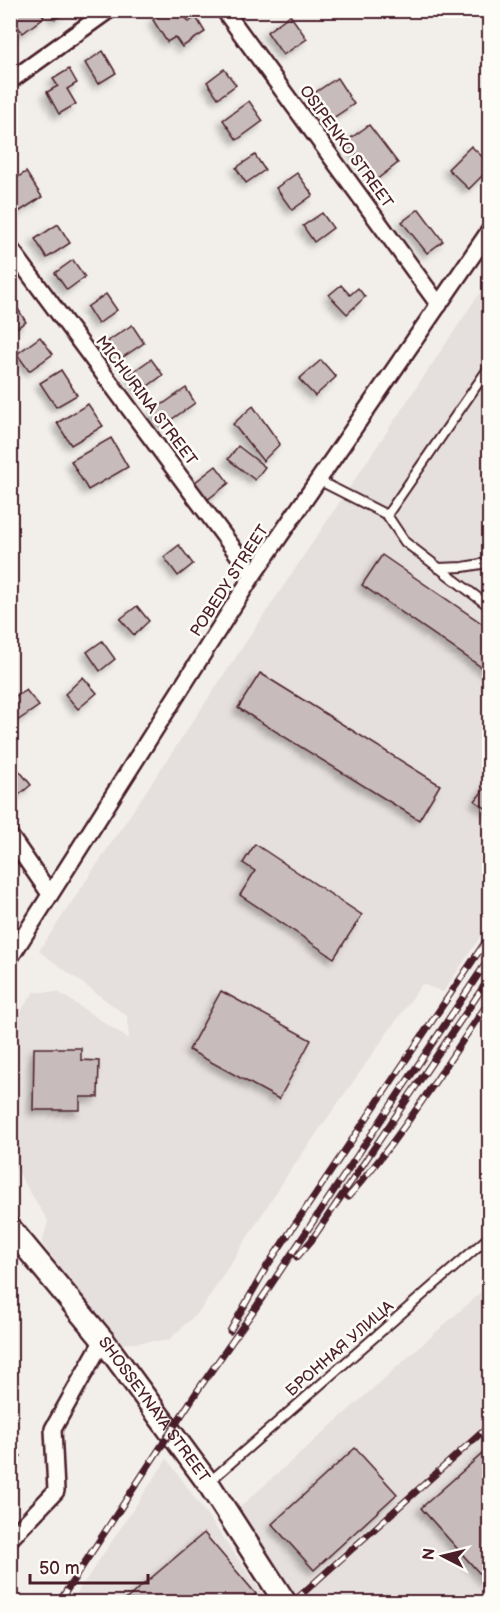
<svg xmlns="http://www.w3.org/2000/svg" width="500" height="1613" font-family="'Balsamiq Sans',sans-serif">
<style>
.built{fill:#e5dfdd}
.building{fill:#c8bbbb;stroke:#4a1f2b;stroke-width:1.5;filter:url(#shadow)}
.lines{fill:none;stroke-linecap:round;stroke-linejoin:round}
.service-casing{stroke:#4a1f2b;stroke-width:12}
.minor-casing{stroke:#4a1f2b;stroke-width:20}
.secondary-casing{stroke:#4a1f2b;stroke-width:26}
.service{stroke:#fdfcf7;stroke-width:8}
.minor{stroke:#fdfcf7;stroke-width:15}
.secondary{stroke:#fdfcf7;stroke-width:21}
.rail-casing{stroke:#4a1f2b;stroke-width:7}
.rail{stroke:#fdfcf7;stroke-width:4.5;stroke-dasharray:14;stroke-linecap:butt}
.labels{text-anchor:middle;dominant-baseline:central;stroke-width:5;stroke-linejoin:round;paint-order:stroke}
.street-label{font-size:16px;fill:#4a1f2b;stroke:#fdfcf7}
</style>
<defs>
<filter id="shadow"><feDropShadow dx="-4.5" dy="4.5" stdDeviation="3" flood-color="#0004"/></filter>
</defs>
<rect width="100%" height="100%" fill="#f2efeb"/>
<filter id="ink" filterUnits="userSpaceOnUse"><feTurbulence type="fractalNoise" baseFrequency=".0167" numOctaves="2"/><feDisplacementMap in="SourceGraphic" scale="12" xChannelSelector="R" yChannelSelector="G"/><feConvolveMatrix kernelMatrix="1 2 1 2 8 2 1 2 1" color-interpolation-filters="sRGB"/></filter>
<g filter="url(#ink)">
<g class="built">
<path d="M489,279V924L443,992L422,984L288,1174L202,1308L169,1340L120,1344L42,1244L48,1221L11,1161L10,1059L15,1050L11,1046V1025L34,992H58L129,1039L127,1016L39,951Z"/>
<path d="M489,1285V1602H300L239,1508Z"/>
<path d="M167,1459L269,1602H71Z"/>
</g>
<g class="building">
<path d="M10,10H39L44,17L23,33L10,17Z"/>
<path d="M50,10H69L55,19Z"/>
<path d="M168,10H181L189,22L196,17L205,32L182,47L175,37L167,42L153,20Z"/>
<path d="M290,15L307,39L283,55L267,32Z"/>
<path d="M103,51L116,73L98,84L85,63Z"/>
<path d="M69,69L77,83L67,89L76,104L59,114L47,92L58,86L53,79Z"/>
<path d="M224,69L236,85L218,98L207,82Z"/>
<path d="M337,78L354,104L330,120L313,94Z"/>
<path d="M249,101L263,121L237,140L223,120Z"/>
<path d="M369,125L398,163L376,180L347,141Z"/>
<path d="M471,146L490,164V168L469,189L448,169Z"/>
<path d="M255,155L265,170L246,183L236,168Z"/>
<path d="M26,172L42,197L17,213L10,204V182Z"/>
<path d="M297,173L313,195L292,210L276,188Z"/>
<path d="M419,209L443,241L427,253L402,222Z"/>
<path d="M322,213L333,228L314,242L303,226Z"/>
<path d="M58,224L70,243L47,258L35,239Z"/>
<path d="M73,260L85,277L67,290L55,273Z"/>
<path d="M341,285L350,295L358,288L365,297L347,314L329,295Z"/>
<path d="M106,294L117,310L98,324L87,307Z"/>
<path d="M15,304L26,322L10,332V307Z"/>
<path d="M132,325L144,343L120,359L108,341Z"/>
<path d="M40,337L53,354L29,371L17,354Z"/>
<path d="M151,359L163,375L141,391L130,374Z"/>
<path d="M321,360L336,377L315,396L299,379Z"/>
<path d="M61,370L77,395L56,407L40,383Z"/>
<path d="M186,388L195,403L162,426L153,411Z"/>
<path d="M88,404L103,426L71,445L57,423Z"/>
<path d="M253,406L280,444L263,461L233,424Z"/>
<path d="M111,438L128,467L88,490L71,461Z"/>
<path d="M238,446L265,467L255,480L228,459Z"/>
<path d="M216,466L229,483L207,500L194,483Z"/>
<path d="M179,545L193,564L178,576L164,557Z"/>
<path d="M382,555L490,629V673L362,585Z"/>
<path d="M137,606L149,621L134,635L120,619Z"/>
<path d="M102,641L115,659L100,671L87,652Z"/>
<path d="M260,673L440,785L419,820L238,708Z"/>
<path d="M83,677L97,693L78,709L65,694Z"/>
<path d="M26,690L39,706L17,721L10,712V700Z"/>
<path d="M18,769L31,785L15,798L10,792V775Z"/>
<path d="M490,781V811L475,801Z"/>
<path d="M255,844L362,915L334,958L240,895L255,871L243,863Z"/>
<path d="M221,991L311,1040L279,1099L189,1050Z"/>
<path d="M34,1048H81V1060L99,1061L98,1097H80V1110H33Z"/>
<path d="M10,1445L21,1456L10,1466Z"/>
<path d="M490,1447V1585L421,1508Z"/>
<path d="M355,1448L397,1494L314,1570L272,1524Z"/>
<path d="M204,1533L256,1594L246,1602H123Z"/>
</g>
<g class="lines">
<defs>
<g id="service">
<path d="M318,480L387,515L405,542L490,607"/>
<path d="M387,515L490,366"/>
<path d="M438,568L463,567L487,563L490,560"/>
<path d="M209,1482L490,1236"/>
</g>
<g id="minor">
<path d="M224,10L439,305"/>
<path d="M10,81L109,10"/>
<path d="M10,248L253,575"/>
<path d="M10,836L50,894"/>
<path d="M10,958L253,575L490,230"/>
<path d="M10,1539L56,1491L53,1429L103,1340"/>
</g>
<g id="secondary">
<path id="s1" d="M10,1228L103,1340L208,1483L285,1602"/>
</g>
</defs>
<use href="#service" class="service-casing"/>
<use href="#minor" class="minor-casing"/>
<use href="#secondary" class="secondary-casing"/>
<use href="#service" class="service"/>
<use href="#minor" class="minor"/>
<use href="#secondary" class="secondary"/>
<defs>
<g id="rail">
<path d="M348,1197C402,1137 444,1067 490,1000"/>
<path d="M297,1257L311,1241L490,977"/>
<path d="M230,1331L267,1266L490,935"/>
<path d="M59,1602L198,1390L252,1313L490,957"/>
<path d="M293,1602L490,1425"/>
</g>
</defs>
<use href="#rail" class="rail-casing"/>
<use href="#rail" class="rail"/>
</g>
</g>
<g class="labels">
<g class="street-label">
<text transform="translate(346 147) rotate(54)">OSIPENKO STREET</text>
<text transform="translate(146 401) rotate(53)">MICHURINA STREET</text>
<text transform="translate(230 581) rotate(-57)">POBEDY STREET</text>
<text transform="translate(340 1349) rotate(-41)">БРОННАЯ УЛИЦА</text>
<text stroke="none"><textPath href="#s1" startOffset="232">SHOSSEYNAYA STREET</textPath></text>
</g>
</g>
<rect width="500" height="1613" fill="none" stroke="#fdfcf7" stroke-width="36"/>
<rect x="18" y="18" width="464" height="1577" fill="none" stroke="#4a1f2b" stroke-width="2" filter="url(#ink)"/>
<g transform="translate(443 1556) rotate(277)" stroke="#fdfcf7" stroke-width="4.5" paint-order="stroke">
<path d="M0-4.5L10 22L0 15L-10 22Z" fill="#4a1f2b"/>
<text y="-9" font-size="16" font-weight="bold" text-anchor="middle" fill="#4a1f2b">N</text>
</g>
<path d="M30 1574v9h118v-9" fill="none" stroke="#4a1f2b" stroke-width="3"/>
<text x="39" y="1574" font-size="18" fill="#4a1f2b" stroke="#fdfcf7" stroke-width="4.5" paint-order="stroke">50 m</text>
</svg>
